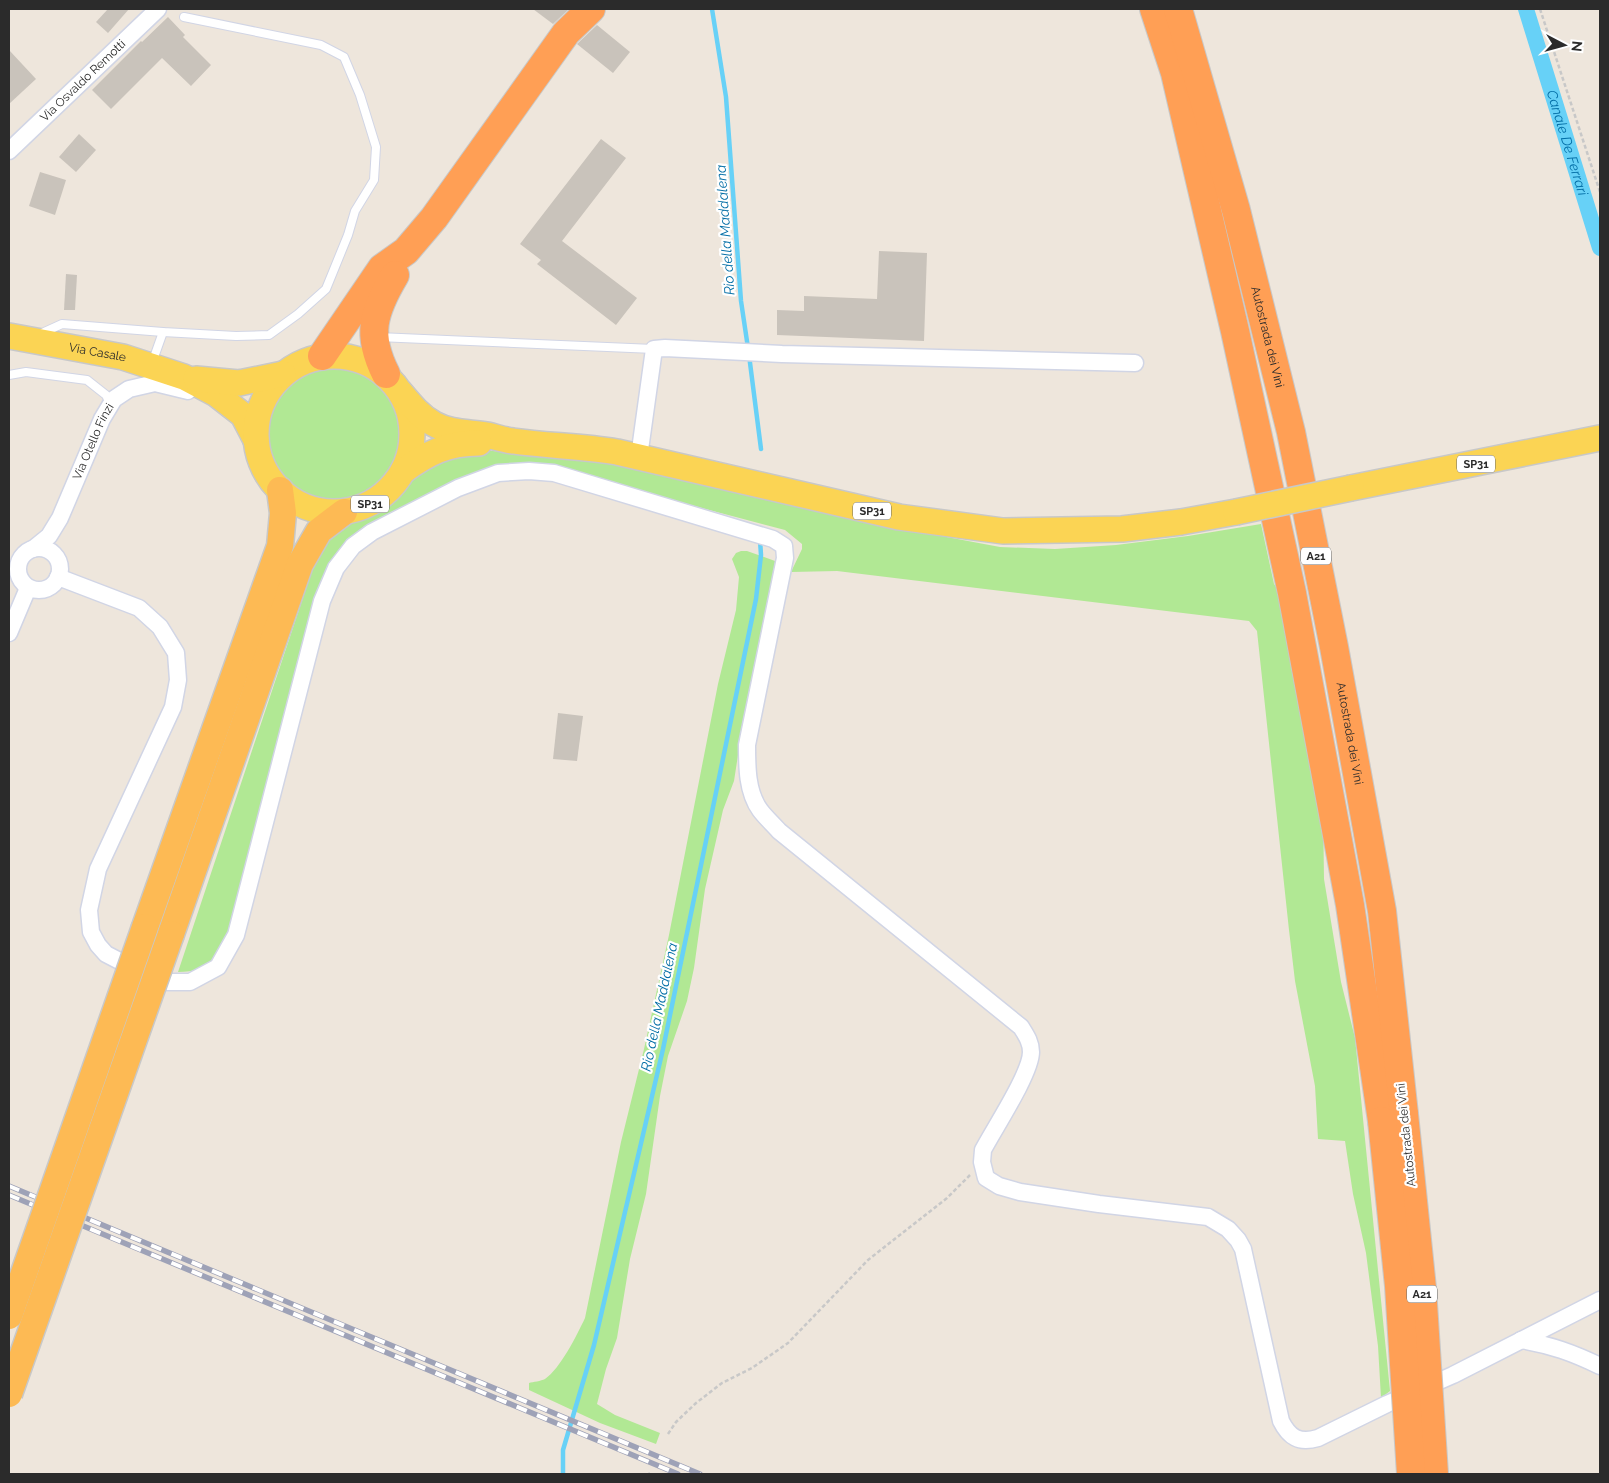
<svg xmlns="http://www.w3.org/2000/svg" width="1609" height="1483" font-family="Raleway,sans-serif">
<style>
.green{fill:#b1e894}
.lines{fill:none;stroke-linecap:round;stroke-linejoin:round}
.stream{stroke:#67d1f7;stroke-width:4.5}
.canal{stroke:#67d1f7;stroke-width:16}
.building{fill:#c9c3bb}
.service-casing{stroke:#d1d5e5;stroke-width:10}
.minor-casing{stroke:#d1d5e5;stroke-width:19}
.primary-casing{stroke:#c8c8c8;stroke-width:28}
.trunk-casing{stroke:#c8c8c8;stroke-width:29}
.motorway-casing{stroke:#c8c8c8;stroke-width:30}
.path{stroke:#c8c8c8;stroke-width:2.5;stroke-dasharray:4 2.5;stroke-linecap:butt}
.service{stroke:#fff;stroke-width:8}
.minor{stroke:#fff;stroke-width:16}
.primary{stroke:#fbd454;stroke-width:25}
.trunk{stroke:#fdba54;stroke-width:26}
.motorway{stroke:#ff9f55;stroke-width:28}
.rail-casing{stroke:#9ea2b7;stroke-width:5.5}
.rail{stroke:#fff;stroke-width:4;stroke-dasharray:11;stroke-linecap:butt}
.primary-bridge-casing{stroke:#c8c8c8;stroke-width:28;stroke-linecap:butt}
.trunk-bridge-casing{stroke:#c8c8c8;stroke-width:29;stroke-linecap:butt}
.motorway-bridge-casing{stroke:#c8c8c8;stroke-width:30;stroke-linecap:butt}
.primary-bridge{stroke:#fbd454;stroke-width:25}
.trunk-bridge{stroke:#fdba54;stroke-width:26}
.motorway-bridge{stroke:#ff9f55;stroke-width:28}
.labels{text-anchor:middle;dominant-baseline:central;stroke-width:4.5;stroke-linejoin:round;paint-order:stroke}
.shield{fill:#fff;stroke:#6b6b6b;stroke-width:1}
.shield-label{font-size:11px;font-weight:bold;fill:#2b2b2b}
.street-label{font-size:12px;fill:#2b2b2b;stroke:#fff}
.water-label{font-size:14px;font-style:italic;fill:#036ea6;stroke:#fff}
</style>
<rect width="100%" height="100%" fill="#eee6dc"/>
<g class="green">
<circle cx="335" cy="433" r="67"/>
<path d="M474,449L611,463L856,520L1000,547L1055,549L1116,545L1188,536L1261,524L1274,584L1284,599L1323,809L1324,879L1341,982L1355,1038L1390,1391L1381,1398L1378,1346L1366,1253L1353,1194L1345,1141L1318,1139L1315,1086L1295,981L1289,930L1257,631L1249,621L837,571L791,572L802,549V544L785,530L562,471L522,466L342,551L229,931C217,958 212,972 178,972L318,553L338,527L373,513L387,506L398,495L421,467Z"/>
<path d="M741,551H747L775,561L773,586L744,716L734,781L723,810L705,889L694,968L687,1001L668,1056L660,1096L646,1194L630,1259L617,1338L606,1369L597,1404L615,1415L660,1433L656,1444L600,1423L529,1390V1383C533,1382 541,1381 545,1379C560,1369 577,1335 585,1318L621,1142L644,1049L669,935L718,684L736,610L739,577L732,559L736,553Z"/>
</g>
<g class="lines">
<g class="stream">
<path d="M712,9L726,97L741,301L748,348"/>
<path d="M749,355L761,449"/>
<path d="M563,1474V1450L594,1345L663,1049L756,599L761,555L760,540"/>
</g>
<path class="canal" id="s1" d="M1526,9L1600,248"/>
</g>
<g class="building">
<path d="M108,9H129L108,33L96,22Z"/>
<path d="M533,9H569L553,24Z"/>
<path d="M168,17L185,35L183,37L211,65L191,86L162,58L111,109L92,90L141,41L142,42Z"/>
<path d="M597,25L630,52L613,73L577,44Z"/>
<path d="M9,50L36,79L9,104Z"/>
<path d="M79,134L96,150L76,172L59,157Z"/>
<path d="M601,139L626,158L562,241L637,298L616,325L537,264L541,260L520,244Z"/>
<path d="M40,172L66,180L55,215L29,206Z"/>
<path d="M879,251L927,253L924,341L777,335V310L804,311V296L877,299Z"/>
<path d="M66,274L77,275L75,310H64Z"/>
<path d="M558,713L583,716L577,761L553,759Z"/>
</g>
<g class="lines">
<defs>
<g id="service">
<path d="M40,334L62,324L163,332L236,336L269,335L298,314L326,289L348,235L355,211L374,180L376,147L360,95L344,57L321,45L184,17"/>
<path d="M378,337L654,349"/>
<path d="M152,363L163,332"/>
<path d="M9,375L26,372L87,380L106,395L110,404"/>
</g>
<g id="minor">
<path id="s2" d="M9,151L158,9"/>
<path d="M639,457L654,349L665,348L782,354L1135,363"/>
<circle cx="39" cy="569" r="21"/>
<path id="s3" d="M33,549L49,536L60,518L102,419L114,399L129,389L155,383L188,391"/>
<path d="M58,577L139,608L160,627L176,653L178,680L173,707L98,869L89,910L91,932L98,945L106,954L160,982H190L218,967L236,935L322,601L336,568L353,546L372,532L458,488L498,473L529,471L554,473L773,539L784,546L785,558L747,745C747,767 747,792 760,810C766,818 773,824 779,831L1021,1027C1026,1035 1031,1042 1031,1052C1031,1073 994,1129 983,1150L982,1162L986,1178L999,1186L1020,1192L1099,1204L1208,1217L1228,1229L1238,1240L1243,1249L1281,1421C1289,1437 1299,1444 1318,1438L1387,1404L1453,1375L1600,1300"/>
<path d="M9,633L28,588"/>
<path d="M1521,1340C1551,1345 1573,1353 1600,1366"/>
</g>
<g id="primary">
<path id="s4" d="M9,336L123,357L184,377L216,394L243,415L256,440"/>
<circle cx="334" cy="434" r="78"/>
<path d="M196,379L239,383L283,374"/>
<path d="M401,393C411,405 420,416 434,424C450,433 469,432 487,435C496,437 504,440 513,441C548,446 582,446 617,452L899,517L1003,531L1122,529L1181,522L1236,512"/>
<path d="M403,471C428,453 447,443 479,443"/>
<path d="M1351,488L1600,438"/>
</g>
<g id="trunk">
<path d="M145,927L280,546L283,513L280,490"/>
<path d="M171,934L300,564L319,531L344,512"/>
</g>
<g id="motorway">
<path d="M1154,9L1175,73L1235,331L1292,593L1350,905L1382,1121"/>
<path id="s5" d="M1178,9L1236,210L1291,432L1334,647L1382,911L1404,1114"/>
<path d="M322,356L382,268L406,251L434,218L566,33L591,9"/>
<path d="M386,374C366,335 373,312 395,275"/>
</g>
</defs>
<use href="#service" class="service-casing"/>
<use href="#minor" class="minor-casing"/>
<use href="#primary" class="primary-casing"/>
<use href="#trunk" class="trunk-casing"/>
<use href="#motorway" class="motorway-casing"/>
<g class="path">
<path d="M1540,9L1600,192"/>
<path d="M668,1434L676,1422L696,1403L722,1383L752,1368L788,1343L868,1260L947,1198L970,1175"/>
<path d="M649,1474L650,1473"/>
</g>
<use href="#service" class="service"/>
<use href="#minor" class="minor"/>
<use href="#primary" class="primary"/>
<use href="#trunk" class="trunk"/>
<use href="#motorway" class="motorway"/>
<defs>
<g id="rail">
<path d="M9,1186L700,1474"/>
<path d="M9,1195L678,1474"/>
</g>
</defs>
<use href="#rail" class="rail-casing"/>
<use href="#rail" class="rail"/>
<defs>
<path id="primary-bridge" d="M1236,512L1351,488"/>
<g id="trunk-bridge">
<path d="M9,1316L145,927"/>
<path d="M9,1394L171,934"/>
</g>
<g id="motorway-bridge">
<path d="M1404,1114L1422,1288L1434,1474"/>
<path d="M1382,1121L1399,1286L1411,1474"/>
</g>
</defs>
<use href="#primary-bridge" class="primary-bridge-casing"/>
<use href="#trunk-bridge" class="trunk-bridge-casing"/>
<use href="#motorway-bridge" class="motorway-bridge-casing"/>
<use href="#primary-bridge" class="primary-bridge"/>
<use href="#trunk-bridge" class="trunk-bridge"/>
<use href="#motorway-bridge" class="motorway-bridge"/>
</g>
<g class="labels">
<g class="shield">
<rect x="1457" y="455.5" width="38" height="17" rx="4"/>
<rect x="351" y="495.5" width="38" height="17" rx="4"/>
<rect x="853" y="502.5" width="38" height="17" rx="4"/>
<rect x="1301" y="547.5" width="30" height="17" rx="4"/>
<rect x="1407" y="1285.5" width="30" height="17" rx="4"/>
</g>
<g class="shield-label">
<text x="1476" y="464">SP31</text>
<text x="370" y="504">SP31</text>
<text x="872" y="511">SP31</text>
<text x="1316" y="556">A21</text>
<text x="1422" y="1294">A21</text>
</g>
<g class="street-label">
<text stroke="none"><textPath href="#s2" startOffset="102">Via Osvaldo Remotti</textPath></text>
<text stroke="none"><textPath href="#s5" startOffset="340">Autostrada dei Vini</textPath></text>
<text stroke="none"><textPath href="#s4" startOffset="90">Via Casale</textPath></text>
<text stroke="none"><textPath href="#s3" startOffset="125">Via Otello Finzi</textPath></text>
<text stroke="none"><textPath href="#s5" startOffset="745">Autostrada dei Vini</textPath></text>
<text transform="translate(1406 1135) rotate(-96)">Autostrada dei Vini</text>
</g>
<g class="water-label">
<text stroke="none"><textPath href="#s1" startOffset="140">Canale De Ferrari</textPath></text>
<text transform="translate(725 230) rotate(-94)">Rio della Maddalena</text>
<text transform="translate(659 1007) rotate(-78)">Rio della Maddalena</text>
</g>
</g>
<rect width="1609" height="1483" fill="none" stroke="#2b2b2b" stroke-width="20"/>
<g transform="translate(1564 45) rotate(96)" stroke="#ffffff" stroke-width="4" paint-order="stroke">
<path d="M0-4L9 19L0 12L-9 19Z" fill="#2b2b2b"/>
<text y="-8" font-size="14" font-weight="bold" text-anchor="middle" fill="#2b2b2b">N</text>
</g>
</svg>
